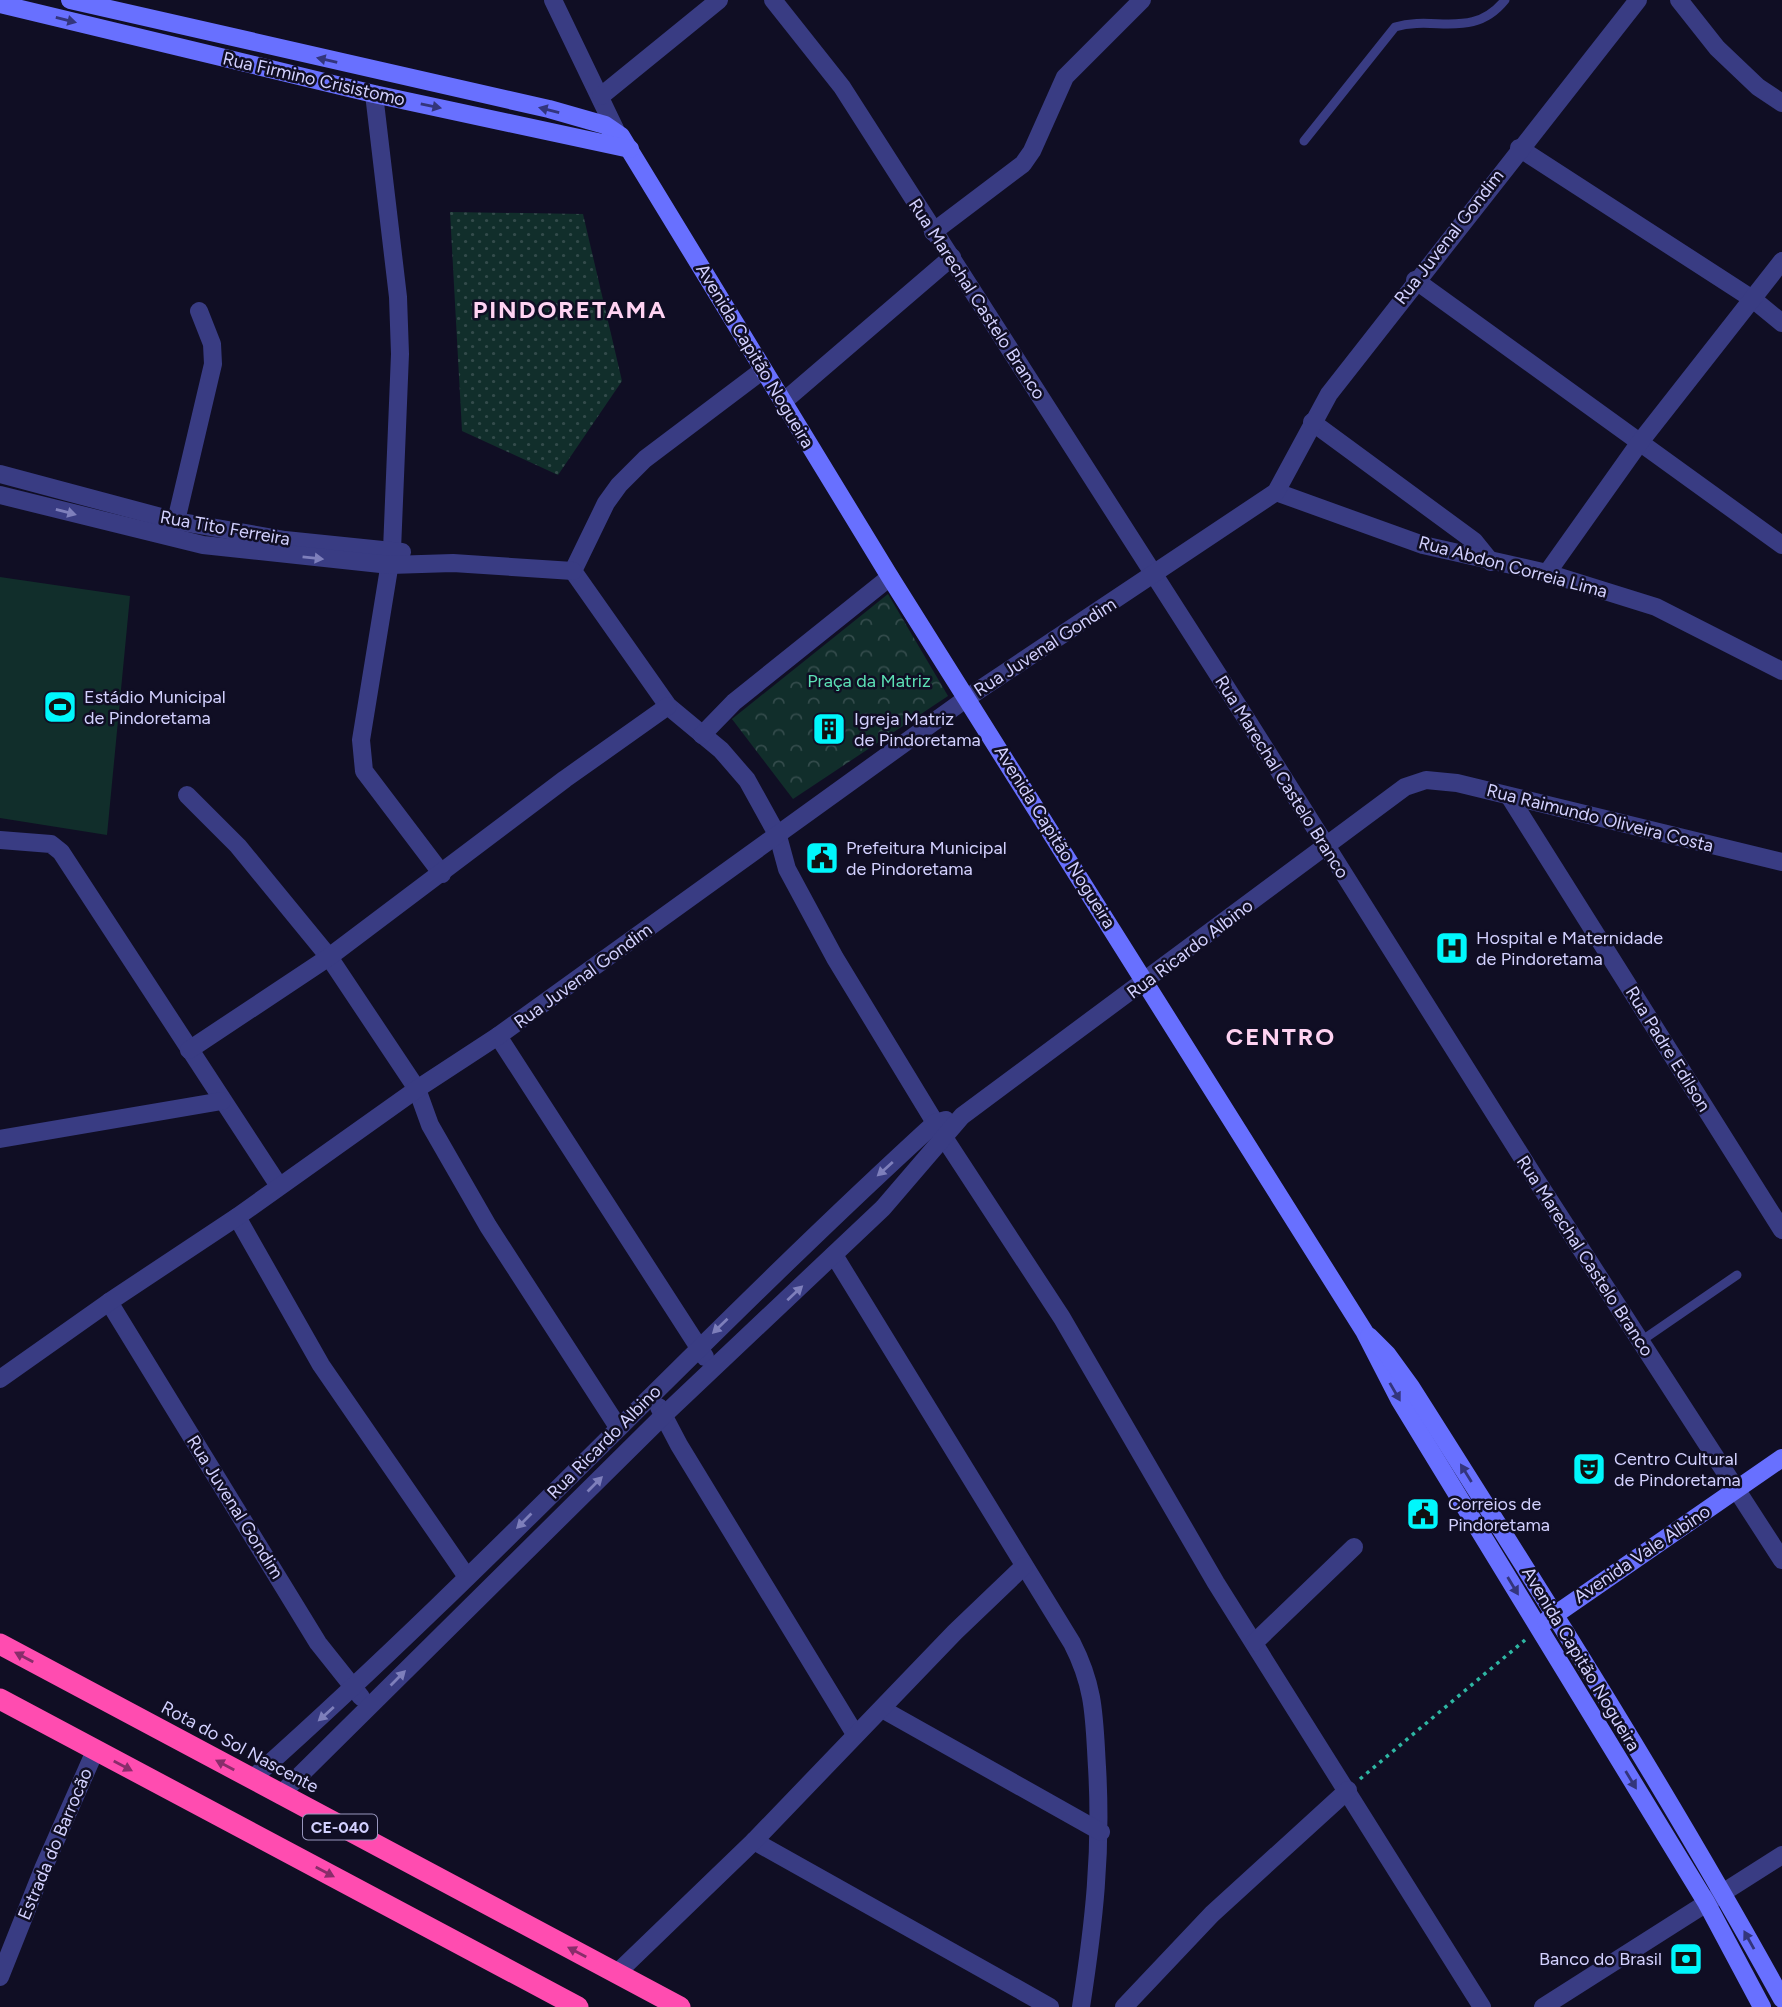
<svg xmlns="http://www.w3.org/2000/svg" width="1782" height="2007" font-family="Figtree,sans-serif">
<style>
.grass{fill:url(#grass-dots)}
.forest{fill:url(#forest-crowns)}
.pitch{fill:#112e2b}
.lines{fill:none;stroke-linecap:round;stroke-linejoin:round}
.path{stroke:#2eb6a3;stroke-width:3.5;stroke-dasharray:3.5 5;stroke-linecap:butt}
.lane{stroke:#393c83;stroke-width:9}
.street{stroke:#393c83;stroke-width:18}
.secondary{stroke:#6870ff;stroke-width:18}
.highway{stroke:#ff4cb0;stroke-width:21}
.oneway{fill:#33357c}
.oneway2{fill:#7e7fbb}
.oneway3{fill:#882d6a}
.labels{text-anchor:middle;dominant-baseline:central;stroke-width:5;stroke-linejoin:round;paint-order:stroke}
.shield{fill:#100e24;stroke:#9896bd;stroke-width:2}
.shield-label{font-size:16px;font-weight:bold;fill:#d3d1ff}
.street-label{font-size:18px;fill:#d3d1ff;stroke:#100e24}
.park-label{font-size:18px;fill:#5ce0b5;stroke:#100e24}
.poi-label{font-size:18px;fill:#d3d1ff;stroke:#100e24;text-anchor:start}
.district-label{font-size:24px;font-weight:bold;letter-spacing:2px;fill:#ffd3f2;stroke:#100e24}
</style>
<defs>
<pattern id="grass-dots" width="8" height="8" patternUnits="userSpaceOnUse" patternTransform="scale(1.75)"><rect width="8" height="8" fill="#112e2b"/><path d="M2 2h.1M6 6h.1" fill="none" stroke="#334b4b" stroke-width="1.8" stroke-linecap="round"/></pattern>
<pattern id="forest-crowns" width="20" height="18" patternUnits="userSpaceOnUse" patternTransform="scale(1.75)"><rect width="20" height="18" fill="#112e2b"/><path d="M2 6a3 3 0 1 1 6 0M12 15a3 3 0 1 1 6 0" fill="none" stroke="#334b4b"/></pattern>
</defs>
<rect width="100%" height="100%" fill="#100e24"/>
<path class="grass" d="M450,212L583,214L622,381L558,475L462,431Z"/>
<path class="forest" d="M888,594L948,696L793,799L732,719Z"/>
<path class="pitch" d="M0,577L130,596L107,835L0,818Z"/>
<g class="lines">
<path class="path" d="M1360,1779L1525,1640"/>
<g class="lane">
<path d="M1304,141L1395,27C1435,15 1473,40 1505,0"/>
<path d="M1641,1341L1737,1275"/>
</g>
<g class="street">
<path d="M553,0L615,129"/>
<path d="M773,0L842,87L1249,723L1535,1178L1782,1560"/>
<path d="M1679,0L1717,48L1758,87L1782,103"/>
<path d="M374,94L398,297L400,354L392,550L361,740L364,771L442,874"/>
<path d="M601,96L719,0"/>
<path d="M1519,148L1754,300L1782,323"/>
<path d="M933,232L1023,164L1032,151L1065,77L1142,0"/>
<path d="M1415,280L1782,545"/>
<path d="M763,370L645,459L619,485L606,503L573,571L668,706L721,750L747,780L778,836L787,869L835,958L945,1139L1062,1318L1216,1583L1482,2007"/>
<path d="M783,402L952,257"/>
<path d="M1312,422L1474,541L1491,562"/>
<path d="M0,474L176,521L285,540L402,552"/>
<path d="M1276,492L1423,545L1547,573L1656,607L1782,671"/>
<path d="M0,495L203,545L390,565L453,563L573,571"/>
<path d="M176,521L213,364L212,344L199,311"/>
<path d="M1547,573L1640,442L1782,261"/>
<path d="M702,735L734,702L890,577"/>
<path d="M187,795L238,846L329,957L417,1089L430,1125L488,1226L618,1427"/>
<path d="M1509,796L1782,1230"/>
<path d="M0,840L51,844L61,852L279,1186"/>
<path d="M498,1036L705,1357"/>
<path d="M189,1050L329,957L565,779L668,706"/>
<path d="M0,1139L222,1101"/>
<path d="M237,1217L321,1365L467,1577"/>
<path d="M834,1255L1072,1643C1095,1688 1094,1717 1097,1767C1102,1852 1094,1923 1081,2007"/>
<path d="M109,1302L318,1643L361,1697"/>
<path d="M0,1379L109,1302L237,1217L417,1089L498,1036L967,698L1276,492L1329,394L1638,0"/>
<path d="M659,1407L679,1445L855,1734"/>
<path d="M1254,1643L1354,1547"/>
<path d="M882,1709L1101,1832"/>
<path d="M252,1779C488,1569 702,1336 935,1123L946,1120"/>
<path d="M280,1795L664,1415L883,1208L962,1116L1405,787L1426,780L1457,783L1782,862"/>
<path d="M754,1841L1050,2007"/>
<path d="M616,1974L754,1841L955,1632L1024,1566"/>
<path d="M0,1977L43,1869L95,1751"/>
<path d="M1124,2007L1212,1914L1348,1790"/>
<path d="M1543,2007L1782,1855"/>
</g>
<g class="secondary">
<path d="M70,0L549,109L605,125L621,136L890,577L1364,1331L1399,1399L1706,1902L1762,2007"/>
<path d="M0,4L374,94L630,149"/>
<path d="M1369,1336L1387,1354L1411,1387C1539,1589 1667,1790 1782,1999"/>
<path d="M1546,1621L1782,1458"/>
</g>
<g class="highway">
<path d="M0,1644L680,2007"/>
<path d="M0,1699L578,2007"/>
</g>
</g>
<defs><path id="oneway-solid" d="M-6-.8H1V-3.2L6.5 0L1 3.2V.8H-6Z" transform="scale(1.75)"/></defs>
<g class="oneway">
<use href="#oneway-solid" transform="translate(66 20) rotate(14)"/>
<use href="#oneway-solid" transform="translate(327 60) rotate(-167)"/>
<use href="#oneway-solid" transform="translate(431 106) rotate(12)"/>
<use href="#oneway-solid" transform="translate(549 110) rotate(-166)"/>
<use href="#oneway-solid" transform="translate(1395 1392) rotate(60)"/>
<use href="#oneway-solid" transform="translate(1466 1473) rotate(-122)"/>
<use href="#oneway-solid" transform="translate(1513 1586) rotate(59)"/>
<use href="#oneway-solid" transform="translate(1631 1780) rotate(59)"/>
<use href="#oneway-solid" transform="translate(1749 1940) rotate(-119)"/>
</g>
<g class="oneway2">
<use href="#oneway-solid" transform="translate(66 512) rotate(15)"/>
<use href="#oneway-solid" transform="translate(313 558) rotate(6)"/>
<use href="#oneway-solid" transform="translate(885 1169) rotate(138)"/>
<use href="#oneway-solid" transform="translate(795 1293) rotate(-43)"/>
<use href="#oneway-solid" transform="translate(720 1326) rotate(136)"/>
<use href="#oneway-solid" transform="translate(595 1484) rotate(-45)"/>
<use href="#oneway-solid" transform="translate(524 1521) rotate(135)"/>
<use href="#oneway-solid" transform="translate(398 1678) rotate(-45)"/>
<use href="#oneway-solid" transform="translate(326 1714) rotate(138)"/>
</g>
<g class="oneway3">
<use href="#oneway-solid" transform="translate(24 1657) rotate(-152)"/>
<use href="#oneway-solid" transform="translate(225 1765) rotate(-152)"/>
<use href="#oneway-solid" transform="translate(123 1766) rotate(28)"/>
<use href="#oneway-solid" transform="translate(325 1872) rotate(28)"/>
<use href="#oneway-solid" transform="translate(577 1952) rotate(-152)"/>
</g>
<defs>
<symbol id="stadium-square" viewBox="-11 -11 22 22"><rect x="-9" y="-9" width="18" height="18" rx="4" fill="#00f7fc" stroke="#100e24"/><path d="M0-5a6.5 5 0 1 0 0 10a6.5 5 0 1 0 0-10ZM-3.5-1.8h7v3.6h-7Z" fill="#111"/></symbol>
<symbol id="building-square" viewBox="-11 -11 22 22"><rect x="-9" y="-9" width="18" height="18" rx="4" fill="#00f7fc" stroke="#100e24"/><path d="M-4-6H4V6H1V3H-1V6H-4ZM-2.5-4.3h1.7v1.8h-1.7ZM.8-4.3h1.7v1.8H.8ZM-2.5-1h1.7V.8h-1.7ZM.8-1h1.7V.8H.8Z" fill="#111"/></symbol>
<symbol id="civic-square" viewBox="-11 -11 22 22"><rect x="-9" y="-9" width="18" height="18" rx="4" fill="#00f7fc" stroke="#100e24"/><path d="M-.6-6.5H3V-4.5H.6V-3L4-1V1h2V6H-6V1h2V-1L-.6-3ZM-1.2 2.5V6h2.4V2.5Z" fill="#111"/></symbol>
<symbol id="hospital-square" viewBox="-11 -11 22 22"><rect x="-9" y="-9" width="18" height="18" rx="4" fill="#00f7fc" stroke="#100e24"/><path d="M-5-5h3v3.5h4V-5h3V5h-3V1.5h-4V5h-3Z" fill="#111"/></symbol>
<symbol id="theatre-square" viewBox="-11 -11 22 22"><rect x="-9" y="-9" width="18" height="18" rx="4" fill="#00f7fc" stroke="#100e24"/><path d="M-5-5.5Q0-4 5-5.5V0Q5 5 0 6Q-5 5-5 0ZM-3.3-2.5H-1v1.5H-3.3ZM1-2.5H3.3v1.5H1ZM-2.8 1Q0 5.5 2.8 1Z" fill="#111"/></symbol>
<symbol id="bank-square" viewBox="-11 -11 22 22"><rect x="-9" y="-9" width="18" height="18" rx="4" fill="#00f7fc" stroke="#100e24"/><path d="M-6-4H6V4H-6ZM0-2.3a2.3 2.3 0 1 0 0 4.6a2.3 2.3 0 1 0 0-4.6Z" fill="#111"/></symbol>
</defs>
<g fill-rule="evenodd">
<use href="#stadium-square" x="41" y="688" width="38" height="38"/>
<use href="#building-square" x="810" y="710" width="38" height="38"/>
<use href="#civic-square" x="803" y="839" width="38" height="38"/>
<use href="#hospital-square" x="1433" y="929" width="38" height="38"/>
<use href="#theatre-square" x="1570" y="1450" width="38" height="38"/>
<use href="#civic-square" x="1404" y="1495" width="38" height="38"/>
<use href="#bank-square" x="1667" y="1940" width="38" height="38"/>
</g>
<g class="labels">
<rect class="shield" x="303" y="1814.5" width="74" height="25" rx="5"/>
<g class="shield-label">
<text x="340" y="1827">CE-040</text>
</g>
<g class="street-label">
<text transform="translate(314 79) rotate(13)">Rua Firmino Crisistomo</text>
<text transform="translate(1449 237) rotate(-52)">Rua Juvenal Gondim</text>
<text transform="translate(977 299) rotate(57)">Rua Marechal Castelo Branco</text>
<text transform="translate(755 356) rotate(59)">Avenida Capitão Nogueira</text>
<text transform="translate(225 528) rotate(10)">Rua Tito Ferreira</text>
<text transform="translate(1513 567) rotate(15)">Rua Abdon Correia Lima</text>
<text transform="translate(1045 647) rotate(-33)">Rua Juvenal Gondim</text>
<text transform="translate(1282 777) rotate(58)">Rua Marechal Castelo Branco</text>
<text transform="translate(1600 818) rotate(14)">Rua Raimundo Oliveira Costa</text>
<text transform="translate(1055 837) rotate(58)">Avenida Capitão Nogueira</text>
<text transform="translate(1190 949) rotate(-37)">Rua Ricardo Albino</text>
<text transform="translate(583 976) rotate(-36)">Rua Juvenal Gondim</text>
<text transform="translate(1668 1049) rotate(58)">Rua Padre Edilson</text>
<text transform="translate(1585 1256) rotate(57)">Rua Marechal Castelo Branco</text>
<text transform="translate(604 1442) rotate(-45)">Rua Ricardo Albino</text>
<text transform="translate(235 1507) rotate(58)">Rua Juvenal Gondim</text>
<text transform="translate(1642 1554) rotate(-34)">Avenida Vale Albino</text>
<text transform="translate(1581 1659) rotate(59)">Avenida Capitão Nogueira</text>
<text transform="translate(240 1747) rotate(28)">Rota do Sol Nascente</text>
<text transform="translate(55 1844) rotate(-67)">Estrada do Barrocão</text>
</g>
<g class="park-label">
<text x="869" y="681">Praça da Matriz</text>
</g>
<g class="poi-label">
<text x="84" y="697">Estádio Municipal<tspan x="84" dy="21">de Pindoretama</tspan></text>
<text x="854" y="719">Igreja Matriz<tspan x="854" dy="21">de Pindoretama</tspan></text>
<text x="846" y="848">Prefeitura Municipal<tspan x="846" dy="21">de Pindoretama</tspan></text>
<text x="1476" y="938">Hospital e Maternidade<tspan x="1476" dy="21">de Pindoretama</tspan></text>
<text x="1614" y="1459">Centro Cultural<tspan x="1614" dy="21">de Pindoretama</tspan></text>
<text x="1448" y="1504">Correios de<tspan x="1448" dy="21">Pindoretama</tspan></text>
<text x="1662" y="1959" text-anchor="end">Banco do Brasil</text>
</g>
<g class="district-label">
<text x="570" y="309">PINDORETAMA</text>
<text x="1281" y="1036">CENTRO</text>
</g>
</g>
</svg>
